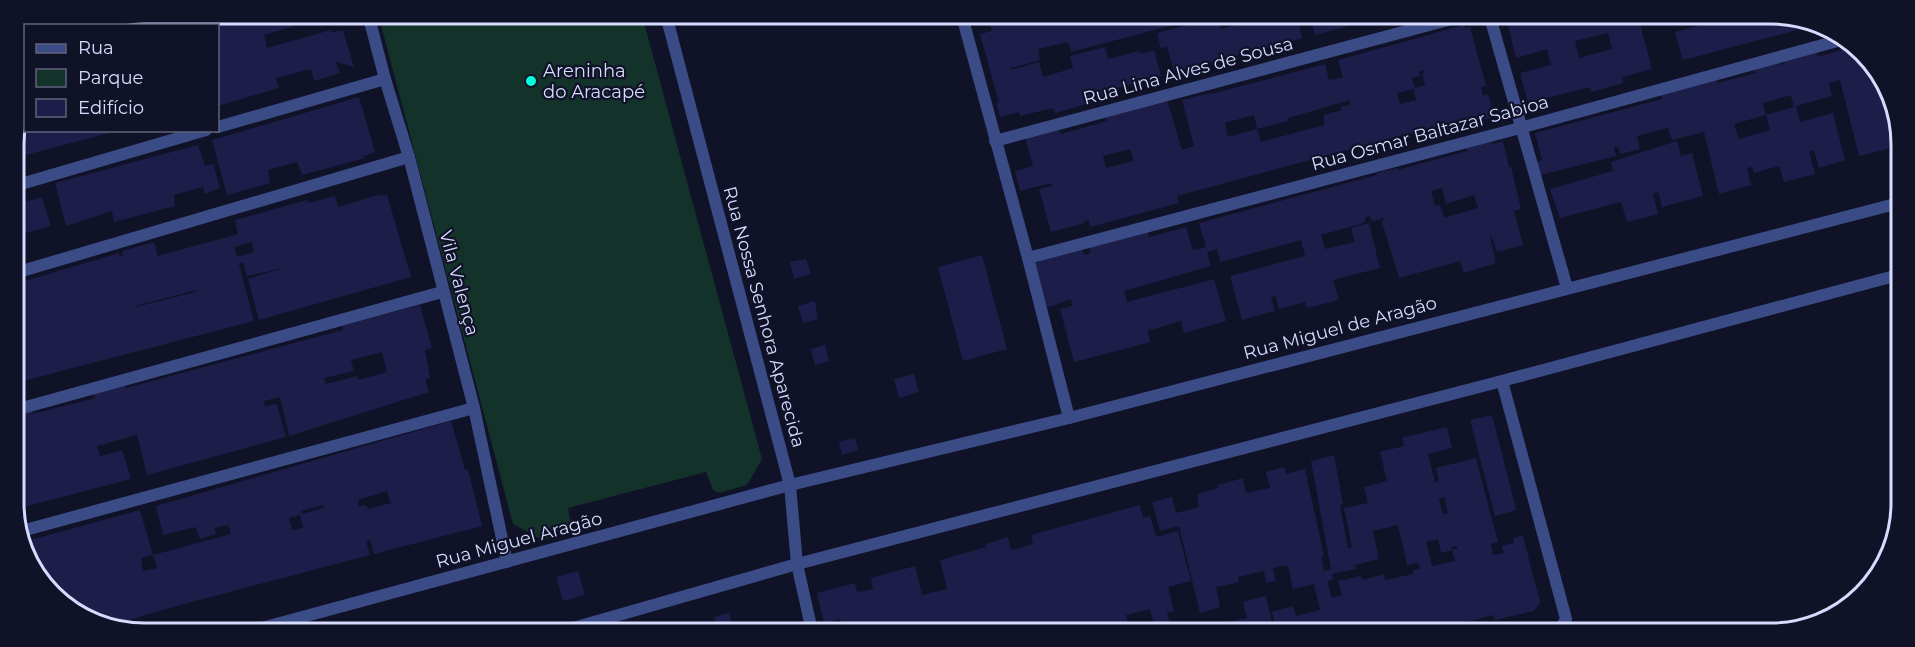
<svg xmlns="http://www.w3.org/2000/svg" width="1915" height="647" font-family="Montserrat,sans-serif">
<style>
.green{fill:#133229}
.building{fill:#1c1e49;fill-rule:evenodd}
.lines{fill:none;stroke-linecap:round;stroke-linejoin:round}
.street{stroke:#3b4b86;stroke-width:12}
.poi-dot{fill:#04fdda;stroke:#101228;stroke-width:2}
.labels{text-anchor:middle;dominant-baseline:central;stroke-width:4.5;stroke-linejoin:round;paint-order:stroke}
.poi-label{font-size:18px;fill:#d7dcff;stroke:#101228;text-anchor:start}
.street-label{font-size:18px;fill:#d7dcff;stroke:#101228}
.rim{fill:none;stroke:#d7dcff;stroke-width:3}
</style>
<rect width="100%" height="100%" fill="#101228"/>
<path class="green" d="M378,14L642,15L762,459L747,485L719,493L713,490L706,472L568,508L572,531L542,540L513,524Z"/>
<g class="building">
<path d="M171,14L175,26H130L129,25Z"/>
<path d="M189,14H334L264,35L267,48L331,30V33L343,30L354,67L336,62L340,73L314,81L311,69L276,78L279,88L218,106V26H192Z"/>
<path d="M1008,16H1027V18L1035,16H1195L1196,19L1071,52L1068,42L1038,49L1040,60L1011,68V70L1039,62L1043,77L1073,68L1070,56L1105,47L1108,59L1139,51L1140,54L1154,50L1161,76L1114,89L1116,96L1055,113L1053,108L1020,116L1019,112L1000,117L996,103H999L980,34L992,31L989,21Z"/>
<path d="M1218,17L1221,29L1266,17H1297L1302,38L1174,72L1167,46L1161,49L1157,33Z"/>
<path d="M1310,17H1378V18L1315,35Z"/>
<path d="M1506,17L1667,18L1640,24L1652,69L1622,77L1623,83L1591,92L1590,87L1528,103L1520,73L1551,65L1547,49L1516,58ZM1608,33L1612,49L1579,58L1575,41Z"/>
<path d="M1726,18H1805L1816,25L1683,60L1675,32Z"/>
<path d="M1464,25L1465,28L1470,27L1486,86L1481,87L1483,96L1488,94L1494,115L1491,118L1462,126L1460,120L1456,121L1457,127L1425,136L1423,130L1362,146L1177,196L1179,203L1090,227L1089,220L1084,221L1085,223L1051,232L1039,189L1052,186L1051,183L1020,191L1015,171L1033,166L1025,138L1059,129L1061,134L1107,121L1105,117L1167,100L1182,150L1194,146L1182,100L1211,93V94L1325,64L1329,80L1343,77L1338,60ZM1423,70L1424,73H1422L1425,85L1415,88L1412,78L1420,76L1419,71ZM1413,89L1416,100L1400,104L1397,93ZM1350,100V105L1341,107L1342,110L1323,115L1325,125L1261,142L1257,129L1228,137L1225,123L1254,115L1257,129L1288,121V118ZM1130,149L1134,161L1106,168L1103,156Z"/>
<path d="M1853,47L1869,58L1899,119V146L1859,156L1840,80L1829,83L1832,96L1796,106L1800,122L1833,113L1845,160L1819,168L1814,150L1809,152L1815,174L1784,182L1779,166L1754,173L1752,167L1747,168L1751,185L1719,194L1704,132L1672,140L1668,128L1637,136L1640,149L1620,154L1618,147H1614L1616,156L1541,175L1537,162L1542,160L1535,133L1662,99L1660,91L1716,76L1718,83L1756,73L1754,67L1779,60L1780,65L1785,64L1783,58L1816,50L1817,57ZM1791,95L1794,107L1766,115L1770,130L1739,139L1734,124L1766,115L1763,103Z"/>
<path d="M359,97L375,152L364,156L365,158L302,175L297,162L268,170L270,183L227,195L212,140Z"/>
<path d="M26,101V130L117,131L14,158V136L22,102Z"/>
<path d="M1492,139L1493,144L1503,141L1509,167H1511L1521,209L1514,211L1523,245L1497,252L1492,237H1490L1496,263L1464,273L1460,261L1399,278L1382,222L1384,218L1372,222L1370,216L1365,218L1364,223L1321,235L1325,249L1355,242L1351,228L1369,223L1380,268L1333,280L1339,300L1307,308L1305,302L1279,309L1276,296L1271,297L1275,311L1242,320L1230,276L1305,256L1301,240L1220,262L1217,249L1207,252L1211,266L1124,291L1127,302L1214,279L1226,321L1184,333L1181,321L1147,331L1151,342L1074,362L1060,309L1072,306L1071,299L1046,308L1032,263L1083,249L1084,255L1091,253L1089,247L1148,231L1149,237L1186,227L1193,250L1206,247L1199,223L1377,175L1376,173L1397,168V170L1467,151L1465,146ZM1442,188L1446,204L1474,195L1478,208L1444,218L1440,205L1435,206L1431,191Z"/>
<path d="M1677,141L1681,156L1692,153L1703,196L1662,207L1658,192L1653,194L1658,214L1627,222L1621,202L1560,218L1550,189L1613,171L1611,162Z"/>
<path d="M198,145L205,166L213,164L220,188L205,194L203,187L174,195L175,206L114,222L112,211L66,226L55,183Z"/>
<path d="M387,195L411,277L259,320L248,279L283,268L247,276L243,262L239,264L254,321L15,383V284L119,253L120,257L123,256L122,251L154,242L158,256L231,236L238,234L235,220L307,200L308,203L335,196L338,207L374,196ZM252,242L254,252L237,257L234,247ZM196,290V292L136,307V306Z"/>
<path d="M42,197L51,226L14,236V205Z"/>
<path d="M982,255L1007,349L963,361L938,267Z"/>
<path d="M806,259L811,274L794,279L790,262Z"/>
<path d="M815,301L818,319L803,323L798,306Z"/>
<path d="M420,305L432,348L425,350L430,378L425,380L429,392L289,436L280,397L264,401L265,406L277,404L286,437L147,475L137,435L97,446L100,456L122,450L131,479L16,509L15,412L31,407L33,414L95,398L92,391L124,384L126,388L343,330L342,326ZM382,352L387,372L358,380L357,376L326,384L324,378L354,371L351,360Z"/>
<path d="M825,345L829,361L815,365L811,349Z"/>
<path d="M914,374L919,392L899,398L894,379Z"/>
<path d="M1492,415L1516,510L1495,516L1470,420Z"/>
<path d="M451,421L465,470H468L482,526L374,554L370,540L366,541L370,555L169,608L106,627L46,589L23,542L140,510L153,555L141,558L143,571L157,568L153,555L231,534L228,525L215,528L216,534L200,539L196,527L163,535L156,506ZM387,491L391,503L368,509L366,505L359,506L358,500ZM323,505L324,508L302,514L301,511ZM300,515L303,528L292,530L289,518Z"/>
<path d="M1447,427L1452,448L1428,454L1435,483L1439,481L1436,468L1476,458L1498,542L1491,544L1493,555L1504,553L1502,546L1514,543L1513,538L1523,536L1540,602L1534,611L1495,620L1493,615L1427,632H1277L1272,612L1293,606L1296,616L1320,610L1314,584L1293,589L1288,566H1281L1273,568L1276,581L1266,583L1264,571L1238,577L1239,582L1216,587L1220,607L1200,613L1179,526L1160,531L1152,502L1172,497L1176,513L1199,507L1197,494L1218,488V485L1243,478L1246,493L1270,488L1266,472L1284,467L1286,474L1305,469L1324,556L1321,557L1324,571L1331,569L1311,461L1334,455L1343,504L1340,505L1348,548L1352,547L1344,508L1368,503L1364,487L1387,481L1380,452L1404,446L1402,438ZM1444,497L1448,513L1443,514L1439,499ZM1398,525L1407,565L1418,563L1420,569L1413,570V574L1385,580L1384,574L1362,580L1361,576L1338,581L1342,595L1332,598L1327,581L1333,580L1332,574L1356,569L1355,565L1379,559L1373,531ZM1438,539L1441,553L1452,550L1451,547L1457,546V549L1452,550L1455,561L1432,566L1426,542Z"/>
<path d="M855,438L858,450L842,455L839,442Z"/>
<path d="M1140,505L1143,518L1150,516L1156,537L1178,531L1191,581L1168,587L1174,611L1167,613L1170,625L1155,628L1150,609L1126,615L1130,632L933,631L931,622H928L931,631H843L840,619L824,623L817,593L855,583L857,592L873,589L871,578L915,566L922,595L947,589L940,560L986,547V544L1008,537L1011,550L1033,544L1031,535Z"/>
<path d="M578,571L585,595L563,601L556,577Z"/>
<path d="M1266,596L1274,632H1212L1220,629L1219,624L1247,618L1243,602Z"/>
<path d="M729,613L731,623L717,628L714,617Z"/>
</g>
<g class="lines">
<g class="street">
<path d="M368,14L385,79L409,157L474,408L507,562"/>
<path d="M666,15L790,485L797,564L812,631"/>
<path d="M962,16L1028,258L1069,418"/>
<path d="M1490,17L1567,288"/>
<path d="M92,25L108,21"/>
<path d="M218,127L385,79"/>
<path d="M995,141L1459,17"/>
<path d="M14,186L206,130"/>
<path d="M1028,258L1520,128L1841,40"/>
<path d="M15,273L409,157"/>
<path d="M1502,381L1566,619L1561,628L1548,633"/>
<path d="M15,410L442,292"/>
<path d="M18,532L474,408"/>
<path d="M258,629L790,485L1069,418L1899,203"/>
<path d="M566,630L797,564L1502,381L1898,275"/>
</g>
</g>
<circle class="poi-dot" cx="531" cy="81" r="6"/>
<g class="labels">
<g class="poi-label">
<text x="543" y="71">Areninha<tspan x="543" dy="21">do Aracapé</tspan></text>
</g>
<g class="street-label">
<text transform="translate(1188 71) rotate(-15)">Rua Lina Alves de Sousa</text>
<text transform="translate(1430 133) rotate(-15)">Rua Osmar Baltazar Sabioa</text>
<text transform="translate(459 283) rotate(75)">Vila Valença</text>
<text transform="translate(764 317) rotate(75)">Rua Nossa Senhora Aparecida</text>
<text transform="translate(1340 328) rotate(-15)">Rua Miguel de Aragão</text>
<text transform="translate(519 540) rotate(-15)">Rua Miguel Aragão</text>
</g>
</g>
<path d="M0 0H1915V647H0ZM144 24H1771A120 120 0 0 1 1891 144V503A120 120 0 0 1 1771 623H144A120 120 0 0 1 24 503V144A120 120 0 0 1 144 24Z" fill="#101228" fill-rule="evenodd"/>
<path class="rim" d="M144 24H1771A120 120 0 0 1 1891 144V503A120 120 0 0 1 1771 623H144A120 120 0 0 1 24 503V144A120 120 0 0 1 144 24Z"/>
<rect x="24" y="24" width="195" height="108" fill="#101228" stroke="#60637e" stroke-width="1.5"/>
<rect x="36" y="44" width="30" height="9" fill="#3b4b86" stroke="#60637e" stroke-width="1.5"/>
<text x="78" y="54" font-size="18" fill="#d7dcff">Rua</text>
<rect x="36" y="69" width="30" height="18" fill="#133229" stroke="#60637e" stroke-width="1.5"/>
<text x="78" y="84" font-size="18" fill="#d7dcff">Parque</text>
<rect x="36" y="99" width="30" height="18" fill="#1c1e49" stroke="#60637e" stroke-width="1.5"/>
<text x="78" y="114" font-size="18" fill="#d7dcff">Edifício</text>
</svg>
